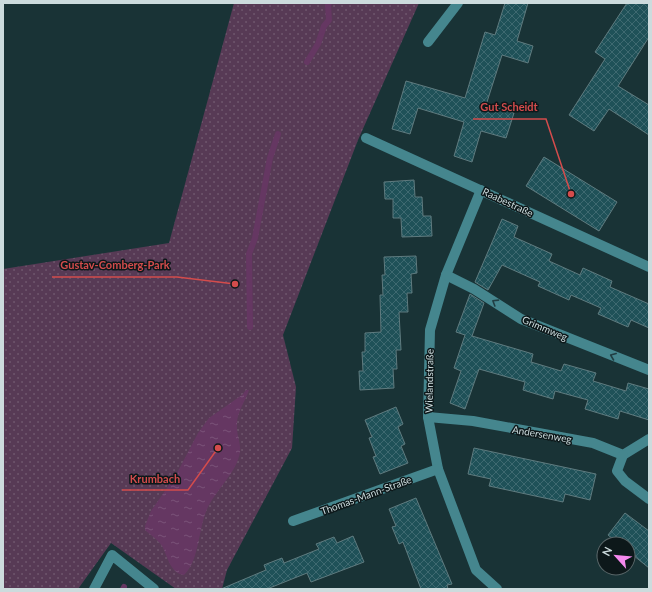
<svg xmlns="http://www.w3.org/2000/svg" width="652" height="592" font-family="Lato,sans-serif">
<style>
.green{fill:url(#green-dots)}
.water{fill:url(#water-ripples)}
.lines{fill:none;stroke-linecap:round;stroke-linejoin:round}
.stream{stroke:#653762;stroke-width:6}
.building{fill:url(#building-cross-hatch);stroke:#5f7b7f}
.minor{stroke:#45868e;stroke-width:10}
.oneway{stroke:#213e43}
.labels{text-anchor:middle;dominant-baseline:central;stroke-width:3;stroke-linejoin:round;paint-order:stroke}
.street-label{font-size:10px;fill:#ccdbdd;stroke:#0d181a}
.leader{fill:none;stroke:#d44c4c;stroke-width:1.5}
.callout-dot{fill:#d44c4c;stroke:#0d181a;stroke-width:1.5}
.callout-label{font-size:11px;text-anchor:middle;font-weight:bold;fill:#d44c4c;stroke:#0d181a;stroke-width:3;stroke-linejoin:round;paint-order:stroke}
</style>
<defs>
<pattern id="green-dots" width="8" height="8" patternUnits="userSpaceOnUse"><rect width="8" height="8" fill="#573a55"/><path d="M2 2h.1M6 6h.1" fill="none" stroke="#6e566d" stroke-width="1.8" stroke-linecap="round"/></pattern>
<pattern id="water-ripples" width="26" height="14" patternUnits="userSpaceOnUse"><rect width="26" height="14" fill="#653762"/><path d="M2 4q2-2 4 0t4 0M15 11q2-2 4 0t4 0" fill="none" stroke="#7a5378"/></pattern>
<pattern id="building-cross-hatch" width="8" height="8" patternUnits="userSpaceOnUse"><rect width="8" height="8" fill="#1f5158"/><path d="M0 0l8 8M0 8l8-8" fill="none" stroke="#3e6970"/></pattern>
</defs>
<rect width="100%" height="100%" fill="#193336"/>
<path class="green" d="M234,3H419L358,140L283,335L296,387L292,448L227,570L222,589H176L111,543L78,589H3V269L169,243Z"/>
<path class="water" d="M246,390H249C245,402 237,412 237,424C236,434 241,442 240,452C237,472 217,489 208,507C198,527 200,560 184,575C170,573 168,557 162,546C158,540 151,535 145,530V526L151,511L176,475L198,433L209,418L242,395Z"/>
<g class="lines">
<g class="stream">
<path d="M307,62L318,44L324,26L329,20L328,5L329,3"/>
<path d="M250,327L249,254L255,238L270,158L278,134"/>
<path d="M123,589L124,587"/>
</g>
</g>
<g class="building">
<path d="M505,3H528L517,41L533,46L528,63L502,55L486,105L514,113L506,138L481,131L472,162L454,156L464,122L418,108L410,134L392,129L406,81L465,98L485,32L495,35Z"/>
<path d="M627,3H649V37L618,86L649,105V135L609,109L594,131L569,115L605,59L595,52Z"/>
<path d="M544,157L617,202L599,231L526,186Z"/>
<path d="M414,180L415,197H422L423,216H431L432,236L402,237L401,218H393V199H385L384,182Z"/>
<path d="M502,219L518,226L514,237L552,254L549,261L580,275L583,268L612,281L610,287L649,304V328L631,320L628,327L598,314L601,308L571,295L569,300L538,286L540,282L502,265L488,290L475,282Z"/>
<path d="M416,256L417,273L411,274L412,293H407L408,312H399L401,350H396L397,369H393L394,388L360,390L359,371H363L362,352H365V333L381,332L380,295H383L382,275H385L384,257Z"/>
<path d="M470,294L484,303L472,336L533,354L531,362L561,371L564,364L596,373L593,381L626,391L628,383L649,389V420L620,411L618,419L585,409L588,400L555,391L553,399L523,390L525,382L479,369L465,409L450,403L461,371L454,368L465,335L456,332Z"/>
<path d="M396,407L403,424L398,427L405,444L401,446L408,463L380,474L373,457L376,456L369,438L372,437L365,420Z"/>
<path d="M474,448L596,474L590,500L565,494L563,502L489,486L491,479L468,474Z"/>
<path d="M416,498L452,584L447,585L448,589H421L403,542L399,544L392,527L396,526L389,509Z"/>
<path d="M625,513L649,531V568L628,551V544H619L608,535Z"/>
<path d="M353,536L364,562L311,582L307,573L267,589H221L266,570L264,565L282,558L284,563L319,549L316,544L334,537L337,543Z"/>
</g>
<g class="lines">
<g class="minor">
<path d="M428,42L458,3"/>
<path d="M366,138L649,267"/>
<path d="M481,190L446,275L430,330L428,417L438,469L476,570L497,589"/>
<path d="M446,275L474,289L521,319L649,370"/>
<path d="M428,417L473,421L593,443L623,455L649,439"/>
<path d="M623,455L617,471L625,481L649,499"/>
<path d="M293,521L438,469"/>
<path d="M94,589L112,555L154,589"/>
</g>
</g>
<defs><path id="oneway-chevron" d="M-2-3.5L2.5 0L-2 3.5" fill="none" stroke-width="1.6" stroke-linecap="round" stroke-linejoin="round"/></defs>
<g class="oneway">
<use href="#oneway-chevron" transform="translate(495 302) rotate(-148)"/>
<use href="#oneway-chevron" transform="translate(613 356) rotate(-158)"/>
</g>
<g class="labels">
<g class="street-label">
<text transform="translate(508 202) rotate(25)">Raabestraße</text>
<text transform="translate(545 328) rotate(23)">Grimmweg</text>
<text transform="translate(429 381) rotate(-89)">Wielandstraße</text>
<text transform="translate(542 434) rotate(10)">Andersenweg</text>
<text transform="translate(366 495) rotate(-20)">Thomas-Mann-Straße</text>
</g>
</g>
<path class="leader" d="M571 194L546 119H473M235 284L177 277H52M218 448L188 490H122"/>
<g class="callout-dot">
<circle cx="571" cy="194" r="4"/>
<circle cx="235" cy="284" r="4"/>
<circle cx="218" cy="448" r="4"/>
</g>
<g class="callout-label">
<text x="509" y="111">Gut Scheidt</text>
<text x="115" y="269">Gustav-Comberg-Park</text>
<text x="155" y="483">Krumbach</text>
</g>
<rect width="652" height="592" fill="none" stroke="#ccdbdd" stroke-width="8"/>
<g transform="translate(616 556) rotate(297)"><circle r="19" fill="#0d181a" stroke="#596668"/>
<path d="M0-3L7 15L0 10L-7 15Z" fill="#f589ee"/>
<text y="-6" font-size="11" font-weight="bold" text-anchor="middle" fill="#ccdbdd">N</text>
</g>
</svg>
